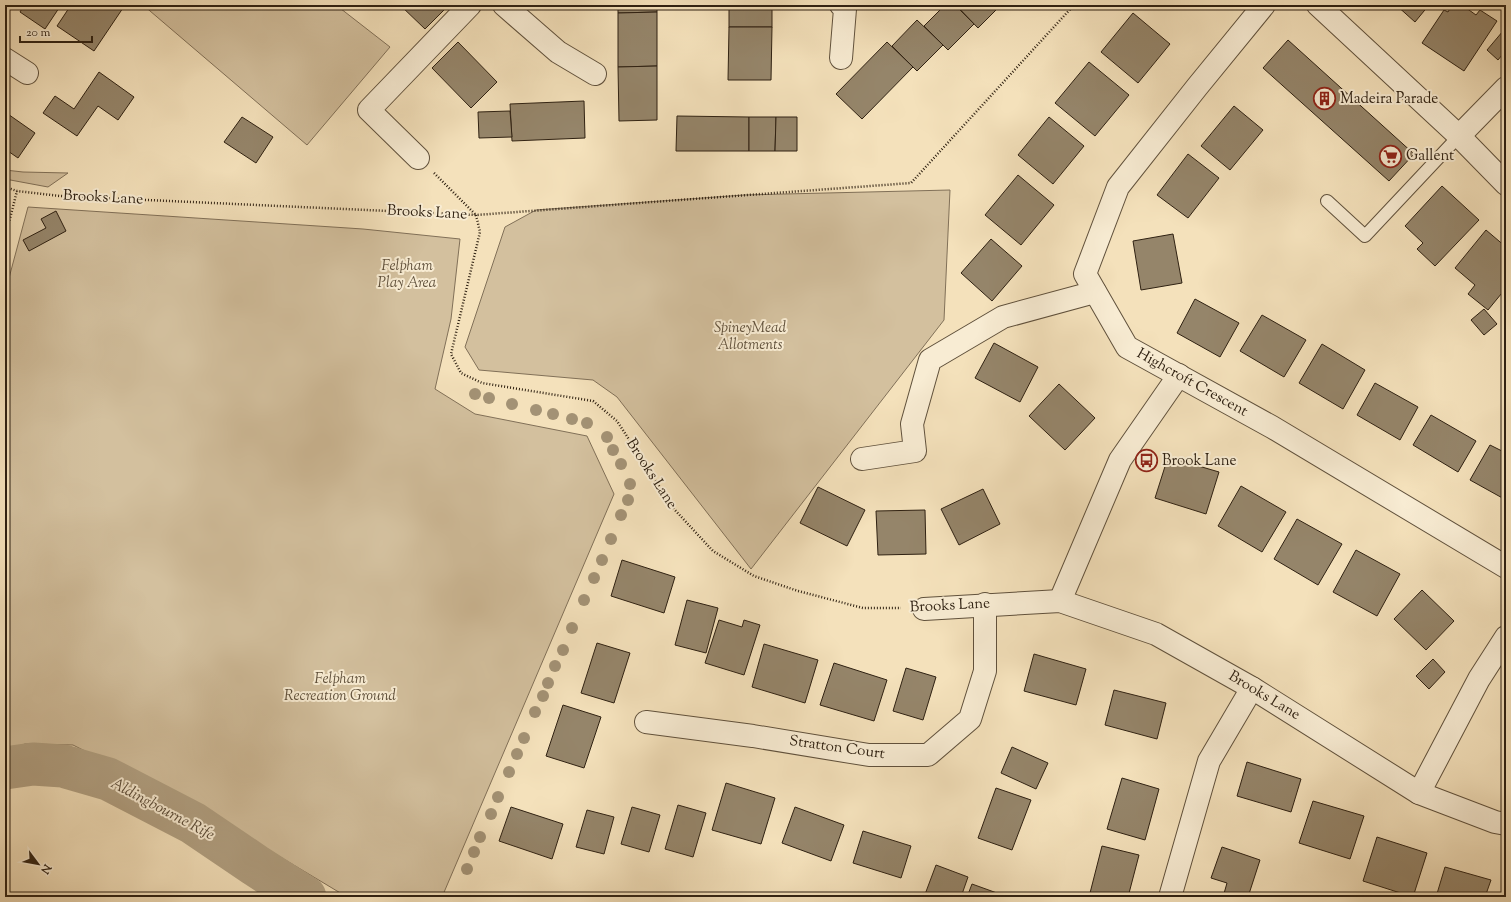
<svg xmlns="http://www.w3.org/2000/svg" width="1511" height="902" font-family="'Sorts Mill Goudy',serif">
<style>
.green{fill:#d3c09e;stroke:#817058}
.lines{fill:none;stroke-linecap:round;stroke-linejoin:round}
.river{stroke:#b1a082;stroke-width:43}
.building{fill:#95856a;stroke:#2f2112}
.service-casing{stroke:#60513c;stroke-width:14}
.minor-casing{stroke:#60513c;stroke-width:24}
.path{stroke:#2f2112;stroke-width:2.5;stroke-dasharray:1 2;stroke-linecap:butt}
.service{stroke:#f8ecd3;stroke-width:12}
.minor{stroke:#f8ecd3;stroke-width:22}
.tree{fill:#a39275}
.labels{text-anchor:middle;dominant-baseline:central;stroke-width:4;stroke-linejoin:round;paint-order:stroke}
.poi-label{font-size:15px;fill:#2f2112;stroke:#f8ecd3;text-anchor:start}
.street-label{font-size:15px;fill:#2f2112;stroke:#f8ecd3}
.park-label{font-size:15px;font-style:italic;fill:#60513c;stroke:#f8ecd3}
.water-label{font-size:16px;font-style:italic;fill:#5c4d39;stroke:#f8ecd3}
</style>
<rect width="100%" height="100%" fill="#f4e1bb"/>
<filter id="stains"><feTurbulence type="fractalNoise" baseFrequency=".005" numOctaves="4"/><feColorMatrix values="0 0 0 0 .2 0 0 0 0 .09 0 0 0 0 .02 0 0 0 .5 -.17"/></filter>
<radialGradient id="worn" r=".72"><stop offset=".6" stop-color="#630" stop-opacity="0"/><stop offset="1" stop-color="#630" stop-opacity=".3"/></radialGradient>
<g class="green">
<path d="M143,5H336L390,47L307,145Z"/>
<path d="M5,170L23,172L68,173L48,187L5,179Z"/>
<path d="M950,190L944,320L751,569L617,397L593,380L479,370L465,347L505,227L536,210L744,195Z"/>
<path d="M28,207L363,229L460,239L451,319L435,389L475,414L587,436L614,494L442,897H347L197,807L73,745L25,744L5,750V293Z"/>
</g>
<g class="lines">
<path class="river" d="M5,768L33,764L63,766L108,779L193,823L255,865L305,897"/>
</g>
<g class="building">
<path d="M24,5H61L45,29L20,12Z"/>
<path d="M71,5L84,6L125,5L94,51L57,26Z"/>
<path d="M400,5H447L448,6L425,29Z"/>
<path d="M618,5H657V12L618,13Z"/>
<rect x="729" y="5" width="43" height="22"/>
<path d="M945,5H955L974,24L948,50L924,26Z"/>
<path d="M956,5H1001L978,28Z"/>
<path d="M1396,5H1429L1415,22Z"/>
<path d="M1452,5H1462L1476,15L1480,10L1497,21L1464,71L1422,43L1444,10L1448,12Z"/>
<path d="M657,12V66L618,67V13Z"/>
<path d="M1133,13L1170,44L1138,83L1101,52Z"/>
<path d="M917,20L943,45L917,71L892,46Z"/>
<path d="M729,27H772L771,80H728Z"/>
<path d="M1503,31L1506,34V50L1498,60L1487,50Z"/>
<path d="M1288,40L1414,154L1389,181L1263,68Z"/>
<path d="M458,42L497,82L471,108L432,68Z"/>
<path d="M887,42L913,67L862,119L836,94Z"/>
<path d="M1089,62L1129,95L1095,136L1055,103Z"/>
<path d="M657,66V120L619,121L618,67Z"/>
<path d="M99,72L134,97L118,120L98,106L77,136L43,113L55,96L74,109Z"/>
<path d="M584,101L585,138L512,141L510,104Z"/>
<path d="M1234,106L1263,130L1230,170L1201,146Z"/>
<path d="M510,111L512,137L479,138L478,112Z"/>
<path d="M5,112L35,133L18,158L5,149Z"/>
<path d="M677,116L749,117V151H676Z"/>
<path d="M242,117L273,137L256,163L224,142Z"/>
<path d="M749,117H776L775,151H749Z"/>
<path d="M776,117H797V151H775Z"/>
<path d="M1049,117L1084,146L1053,184L1018,155Z"/>
<path d="M1188,154L1219,178L1188,218L1157,195Z"/>
<path d="M1018,175L1054,205L1021,245L985,215Z"/>
<path d="M1442,186L1479,220L1435,266L1417,249L1423,243L1405,226Z"/>
<path d="M56,211L66,231L29,251L23,240L46,228L41,219Z"/>
<path d="M1486,230L1506,247V288L1488,310L1468,294L1475,285L1455,268Z"/>
<path d="M1173,234L1182,283L1141,290L1133,241Z"/>
<path d="M991,239L1022,266L992,301L961,273Z"/>
<path d="M1195,299L1239,323L1220,357L1177,333Z"/>
<path d="M1484,309L1497,324L1484,335L1471,320Z"/>
<path d="M1262,315L1306,340L1284,377L1240,351Z"/>
<path d="M994,343L1038,367L1020,402L975,378Z"/>
<path d="M1322,344L1365,370L1343,409L1299,383Z"/>
<path d="M1375,383L1418,407L1400,440L1357,415Z"/>
<path d="M1059,384L1095,418L1065,450L1029,416Z"/>
<path d="M1431,415L1476,441L1458,472L1413,445Z"/>
<path d="M1490,445L1506,453V500L1470,480Z"/>
<path d="M1168,457L1219,472L1206,514L1155,498Z"/>
<path d="M1241,486L1286,512L1262,552L1218,526Z"/>
<path d="M818,487L865,510L847,546L800,523Z"/>
<path d="M983,489L1000,524L959,545L941,509Z"/>
<path d="M925,510L926,554L878,555L876,511Z"/>
<path d="M1297,519L1342,544L1318,585L1274,559Z"/>
<path d="M1356,550L1400,574L1377,616L1333,592Z"/>
<path d="M622,560L675,577L664,613L611,596Z"/>
<path d="M1422,590L1454,621L1426,650L1394,619Z"/>
<path d="M687,600L718,608L706,653L675,645Z"/>
<path d="M719,620L742,627L744,620L760,625L744,675L705,663Z"/>
<path d="M597,643L630,653L614,703L581,693Z"/>
<path d="M764,644L818,660L805,703L752,687Z"/>
<path d="M1034,654L1086,669L1076,705L1024,691Z"/>
<path d="M1433,659L1445,672L1429,689L1416,676Z"/>
<path d="M834,663L887,680L874,721L820,705Z"/>
<path d="M906,668L936,677L923,720L893,711Z"/>
<path d="M1114,690L1166,703L1157,739L1105,725Z"/>
<path d="M563,705L601,717L584,768L546,756Z"/>
<path d="M1012,747L1048,763L1036,789L1001,773Z"/>
<path d="M1247,762L1301,779L1291,812L1237,796Z"/>
<path d="M1122,778L1159,789L1145,840L1107,829Z"/>
<path d="M726,783L775,798L761,844L712,830Z"/>
<path d="M996,788L1031,800L1012,850L978,838Z"/>
<path d="M1313,801L1364,816L1350,859L1299,843Z"/>
<path d="M678,805L706,813L693,857L665,849Z"/>
<path d="M511,807L563,824L552,859L499,841Z"/>
<path d="M632,807L660,815L649,852L621,844Z"/>
<path d="M795,807L844,825L831,861L782,843Z"/>
<path d="M587,810L614,817L604,854L576,847Z"/>
<path d="M863,831L911,846L901,878L853,863Z"/>
<path d="M1377,837L1427,853L1413,897L1363,881Z"/>
<path d="M1102,846L1139,855L1128,897H1089Z"/>
<path d="M1222,847L1260,860L1248,897H1223L1227,883L1211,878Z"/>
<path d="M936,865L968,877L961,897H924Z"/>
<path d="M1445,867L1491,880L1485,897H1436Z"/>
<path d="M972,884L1008,897H967Z"/>
</g>
<g class="lines">
<defs>
<path id="service" d="M1327,201L1365,236L1459,136"/>
<g id="minor">
<path d="M504,5L558,52L595,74"/>
<path d="M1264,5L1197,87L1118,187L1085,274L1127,347L1272,427L1506,567"/>
<path d="M1318,5L1459,136L1506,184"/>
<path d="M841,58L845,9L841,5"/>
<path d="M5,59L27,73"/>
<path d="M1459,136L1506,88"/>
<path d="M418,158L369,110L470,5"/>
<path d="M862,459L915,451L912,424L930,360L1003,317L1095,292"/>
<path d="M1060,601L1120,460L1179,375"/>
<path d="M924,609L1060,601L1156,634L1252,688L1419,793L1495,822L1506,824"/>
<path d="M646,722L753,736L869,755H928L970,719L985,671V604"/>
<path d="M1419,793L1479,679L1506,637"/>
<path d="M1170,897L1209,761L1252,688"/>
</g>
</defs>
<use href="#service" class="service-casing"/>
<use href="#minor" class="minor-casing"/>
<g class="path">
<path d="M434,173L476,215"/>
<path d="M5,187L17,191L60,196L476,215L911,183L1074,5"/>
<path d="M476,215L480,232L451,354L461,373L482,383L593,401L617,421L674,509L713,551L754,576L798,591L863,608H901"/>
<path d="M5,238L17,191"/>
</g>
<use href="#service" class="service"/>
<use href="#minor" class="minor"/>
</g>
<g class="tree">
<circle cx="475" cy="394" r="6"/>
<circle cx="489" cy="398" r="6"/>
<circle cx="512" cy="404" r="6"/>
<circle cx="536" cy="410" r="6"/>
<circle cx="553" cy="414" r="6"/>
<circle cx="572" cy="419" r="6"/>
<circle cx="587" cy="423" r="6"/>
<circle cx="607" cy="437" r="6"/>
<circle cx="613" cy="450" r="6"/>
<circle cx="621" cy="464" r="6"/>
<circle cx="630" cy="484" r="6"/>
<circle cx="628" cy="500" r="6"/>
<circle cx="621" cy="515" r="6"/>
<circle cx="611" cy="539" r="6"/>
<circle cx="602" cy="560" r="6"/>
<circle cx="594" cy="578" r="6"/>
<circle cx="584" cy="600" r="6"/>
<circle cx="572" cy="628" r="6"/>
<circle cx="563" cy="650" r="6"/>
<circle cx="555" cy="666" r="6"/>
<circle cx="548" cy="683" r="6"/>
<circle cx="543" cy="696" r="6"/>
<circle cx="535" cy="712" r="6"/>
<circle cx="524" cy="738" r="6"/>
<circle cx="517" cy="754" r="6"/>
<circle cx="509" cy="772" r="6"/>
<circle cx="498" cy="797" r="6"/>
<circle cx="491" cy="814" r="6"/>
<circle cx="480" cy="837" r="6"/>
<circle cx="474" cy="852" r="6"/>
<circle cx="467" cy="869" r="6"/>
</g>
<defs>
<symbol id="building-ring" viewBox="-11 -11 22 22"><circle r="9.5" fill="#f8ecd3" stroke="#8f2418" stroke-width="1.5"/><path d="M-4-6H4V6H1V3H-1V6H-4ZM-2.5-4.3h1.7v1.8h-1.7ZM.8-4.3h1.7v1.8H.8ZM-2.5-1h1.7V.8h-1.7ZM.8-1h1.7V.8H.8Z" fill="#8f2418"/></symbol>
<symbol id="supermarket-ring" viewBox="-11 -11 22 22"><circle r="9.5" fill="#f8ecd3" stroke="#8f2418" stroke-width="1.5"/><path d="M-6-5.5h2.5l.6 2H6L4.5 2H-2.5L-4.4-4H-6ZM-1.5 3.2a1.3 1.3 0 1 0 .1 0ZM3 3.2a1.3 1.3 0 1 0 .1 0Z" fill="#8f2418"/></symbol>
<symbol id="bus-ring" viewBox="-11 -11 22 22"><circle r="9.5" fill="#f8ecd3" stroke="#8f2418" stroke-width="1.5"/><path d="M-5-6H5V4H4V6H2V4H-2V6H-4V4H-5ZM-3.5-4V0h7V-4ZM-3.5 1.2v1.5H-2V1.2ZM2 1.2v1.5H3.5V1.2Z" fill="#8f2418"/></symbol>
</defs>
<g fill-rule="evenodd">
<use href="#building-ring" x="1312" y="86" width="25" height="25"/>
<use href="#supermarket-ring" x="1378" y="144" width="25" height="25"/>
<use href="#bus-ring" x="1134" y="448" width="25" height="25"/>
</g>
<g class="labels">
<g class="poi-label">
<text x="1340" y="99">Madeira Parade</text>
<text x="1406" y="156">Gallent</text>
<text x="1162" y="461">Brook Lane</text>
</g>
<g class="street-label">
<text transform="translate(103 198) rotate(3)">Brooks Lane</text>
<text transform="translate(427 213) rotate(3)">Brooks Lane</text>
<text transform="translate(1192 383) rotate(29)">Highcroft Crescent</text>
<text transform="translate(651 474) rotate(57)">Brooks Lane</text>
<text transform="translate(950 606) rotate(-3)">Brooks Lane</text>
<text transform="translate(1264 696) rotate(31)">Brooks Lane</text>
<text transform="translate(837 748) rotate(8)">Stratton Court</text>
</g>
<g class="park-label">
<text x="407" y="266">Felpham<tspan x="407" dy="17">Play Area</tspan></text>
<text x="750" y="328">SpineyMead<tspan x="750" dy="17">Allotments</tspan></text>
<text x="340" y="679">Felpham<tspan x="340" dy="17">Recreation Ground</tspan></text>
</g>
<g class="water-label">
<text transform="translate(162 810) rotate(28)">Aldingbourne Rife</text>
</g>
</g>
<rect width="1511" height="902" fill="none" stroke="#f4e1bb" stroke-width="20"/>
<rect x="6" y="6" width="1499" height="890" fill="none" stroke="#2f2112" stroke-width="2"/>
<rect x="10" y="10" width="1491" height="882" fill="none" stroke="#2f2112"/>
<g transform="translate(38 864) rotate(122)" stroke="#f8ecd3" stroke-width="3" paint-order="stroke">
<path d="M0-3L7 15L0 10L-7 15Z" fill="#2f2112"/>
<text y="-6" font-size="11" font-weight="bold" text-anchor="middle" fill="#2f2112">N</text>
</g>
<path d="M20 36v6h72v-6" fill="none" stroke="#2f2112" stroke-width="2"/>
<text x="26" y="36" font-size="12" fill="#2f2112" stroke="#f8ecd3" stroke-width="3" paint-order="stroke">20 m</text>
<rect width="100%" height="100%" filter="url(#stains)"/>
<rect width="100%" height="100%" fill="url(#worn)"/>
</svg>
